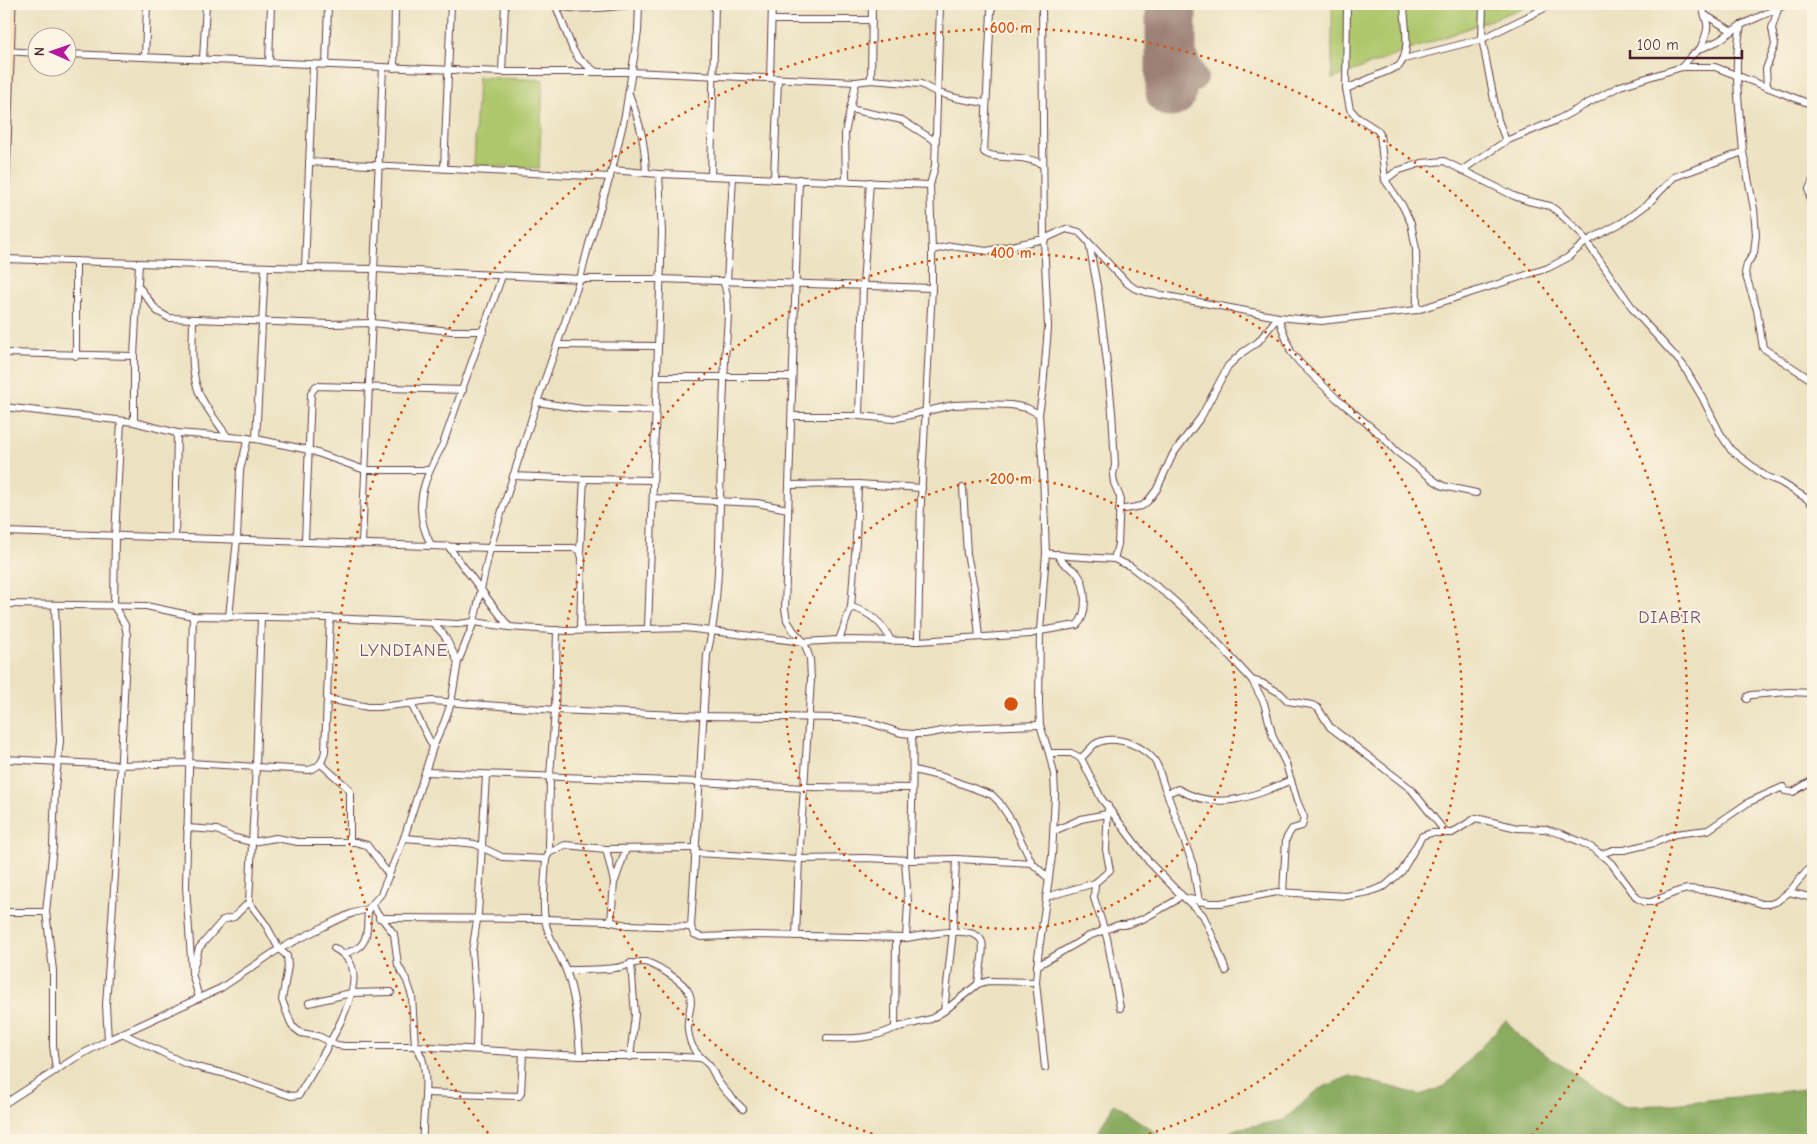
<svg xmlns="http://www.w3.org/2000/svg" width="1817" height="1144" font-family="'Comic Neue',sans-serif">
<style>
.green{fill:#aec76c;stroke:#7c734c}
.forest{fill:#8aac60;stroke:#6a6646}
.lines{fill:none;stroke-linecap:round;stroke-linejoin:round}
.taxiway{stroke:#9b8076;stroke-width:20}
.runway{stroke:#9b8076;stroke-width:51}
.street-casing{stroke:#623c42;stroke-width:8}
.secondary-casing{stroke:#623c42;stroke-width:11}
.street{stroke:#fff;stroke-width:6}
.secondary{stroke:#fee5c5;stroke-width:9}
.ring{fill:none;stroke:#d8530f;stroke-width:2.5;stroke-dasharray:2.5 5}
.labels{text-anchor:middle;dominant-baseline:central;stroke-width:4;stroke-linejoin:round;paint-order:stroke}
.neighbourhood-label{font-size:18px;letter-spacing:1px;fill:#755271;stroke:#fcf5e5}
.centre{fill:#d8530f;stroke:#fcf5e5;stroke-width:2.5}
.ring-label{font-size:15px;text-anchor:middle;font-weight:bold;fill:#d8530f;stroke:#fcf5e5;stroke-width:4;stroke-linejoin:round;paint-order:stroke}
</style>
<rect width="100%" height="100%" fill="#fcf5e5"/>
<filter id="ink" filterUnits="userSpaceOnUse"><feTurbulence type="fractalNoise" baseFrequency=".02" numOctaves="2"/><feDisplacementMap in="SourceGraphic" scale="10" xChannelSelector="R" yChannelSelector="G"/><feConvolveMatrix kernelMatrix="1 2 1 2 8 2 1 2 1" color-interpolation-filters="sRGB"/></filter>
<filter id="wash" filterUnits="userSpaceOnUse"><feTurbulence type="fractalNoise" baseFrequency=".0096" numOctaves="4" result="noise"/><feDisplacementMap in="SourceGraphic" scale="20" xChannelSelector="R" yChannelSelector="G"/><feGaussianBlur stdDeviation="1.12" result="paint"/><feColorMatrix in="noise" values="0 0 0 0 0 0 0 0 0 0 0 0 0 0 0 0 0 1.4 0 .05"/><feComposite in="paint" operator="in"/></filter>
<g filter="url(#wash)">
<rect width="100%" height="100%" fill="#ece2c1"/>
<g class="green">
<path d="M1332,4H1533L1332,79Z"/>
<path d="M478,77L543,80L539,168L474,165Z"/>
</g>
<g class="forest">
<path d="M1506,1020L1520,1038L1623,1106L1664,1105L1813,1088V1140H1215L1236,1129L1284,1120L1319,1089L1350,1076L1421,1095L1445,1086Z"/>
<path d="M1114,1104L1166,1140H1094Z"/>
</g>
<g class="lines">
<path class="taxiway" d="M1171,8L1179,39L1198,78C1184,95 1159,91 1159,68C1159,59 1167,50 1171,43"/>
<path class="runway" d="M1171,4V92"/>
</g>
</g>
<g filter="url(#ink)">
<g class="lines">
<defs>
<g id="street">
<path d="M551,4C573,13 615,6 639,4"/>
<path d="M995,4L991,11L984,152C994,161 1025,153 1043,165"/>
<path d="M1042,4L1044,239L1048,327L1043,389L1039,414L1043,473L1046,553L1040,631L1039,703L1040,725L1049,753L1054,774L1055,795L1052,856L1038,957L1036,982L1045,1068"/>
<path d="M1347,4L1346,89L1350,109L1357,117L1377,130L1380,134L1385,180L1402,205L1411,223L1416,249L1417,310"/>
<path d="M556,6L573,50L579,59L596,72"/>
<path d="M1705,15L1732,31"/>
<path d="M772,20H872"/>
<path d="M1700,49C1710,27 1709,26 1701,4"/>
<path d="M4,51L38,53"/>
<path d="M68,54L502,72H631L856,82L871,80L921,84L936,92L956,98L985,103"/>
<path d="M145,57L147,4"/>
<path d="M1404,59L1482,39L1483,4"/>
<path d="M203,60L206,4"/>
<path d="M269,63L271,4"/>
<path d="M326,65L328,4"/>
<path d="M1682,67L1691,56L1700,49L1718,41L1741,25L1787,4"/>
<path d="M394,68L395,4"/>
<path d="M502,72L505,4"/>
<path d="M770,78L772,4"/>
<path d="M871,80L872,4"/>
<path d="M1767,87L1766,69L1775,45L1772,28L1778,9"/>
<path d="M1346,89L1399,66C1412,50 1404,23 1404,4"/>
<path d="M629,94C640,122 645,143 646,173"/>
<path d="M850,109L902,120L935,141"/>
<path d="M1506,141L1498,120L1482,39L1553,4"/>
<path d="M1743,152L1754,209L1756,235L1754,253L1747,264L1745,273L1757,310L1763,348L1813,381"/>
<path d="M309,162L610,177"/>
<path d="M444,168L451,4"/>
<path d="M612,170L659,174L662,233L648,628"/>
<path d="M1462,170L1506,141L1557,120L1620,86L1682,67H1715L1813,105"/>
<path d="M659,174L930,185"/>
<path d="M711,176L715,4"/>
<path d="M774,179L778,79"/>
<path d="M1385,180L1397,171L1422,163L1444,161L1514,196L1528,201L1550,206L1557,211L1580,232L1636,313L1683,365L1702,397L1720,433L1731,450L1765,476L1780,482L1806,498L1813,505"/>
<path d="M1813,180L1809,189L1813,223"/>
<path d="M846,181L845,133L856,82"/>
<path d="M1089,243L1098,291L1108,371L1112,412L1115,465L1113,475L1114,483L1120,497L1118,544L1114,559"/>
<path d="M932,250L951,246L987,251L1044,239L1066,229L1079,232L1127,283L1134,288L1146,292L1278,317L1321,321L1417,310L1548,268L1567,258L1587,241L1623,222L1649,203L1674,177L1743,152C1740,109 1732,68 1741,25"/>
<path d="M4,259L305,268L374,269L580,279H660L932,288"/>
<path d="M76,261V356"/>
<path d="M305,268L313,65"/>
<path d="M723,281C732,302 726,337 725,360C723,407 721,454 720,500C719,552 719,605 707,655L691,927L694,934L701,937L754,935L906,938L908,903L905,861"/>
<path d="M727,281L733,177"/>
<path d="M139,287L157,311L169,318L330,324L372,323L451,331H484"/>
<path d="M1278,317L1291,352L1300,363L1336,398L1383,437L1396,451L1435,481L1443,486L1476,493"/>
<path d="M193,319C193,344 189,373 201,397C208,411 218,423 227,436"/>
<path d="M558,345L657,346"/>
<path d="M4,353L134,356"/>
<path d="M656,377H792"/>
<path d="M537,402L582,409L655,411"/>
<path d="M4,407L134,422L177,433L256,439L309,450L365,470H430"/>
<path d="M792,416H859L893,419L953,405L981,404L1011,405L1027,408L1039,414"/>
<path d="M859,416L863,285L870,182"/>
<path d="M134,422V356L139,263"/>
<path d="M256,439L265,267"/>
<path d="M513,476L584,479L580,551L582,558L580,629"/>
<path d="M584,479L653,480"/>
<path d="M789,485L858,484L922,488"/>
<path d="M963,488L967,554L974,588L979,637"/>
<path d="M653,498L757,503L788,509"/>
<path d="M1119,510L1142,506L1148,501L1157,489L1173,454L1201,417L1228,366L1243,352L1258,342L1278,317"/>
<path d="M4,532L490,548H574L580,551"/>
<path d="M175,537L177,433"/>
<path d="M305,541L311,393L316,386L463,390"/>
<path d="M362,543L383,67"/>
<path d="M431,545C411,506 424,480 443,444L502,276"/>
<path d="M448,546L509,627"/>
<path d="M1046,553L1067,556L1114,559L1130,566L1169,596L1204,628L1252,680L1264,703L1273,737L1286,764L1297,801L1304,817L1302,826L1292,829L1286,839L1283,893"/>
<path d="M4,604L146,606L193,616L330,618L458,624L474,622L509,627L566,631L685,628L804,642L839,640L918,641L1031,634L1040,631L1077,625C1088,615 1087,585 1077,573C1069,565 1063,566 1057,554"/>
<path d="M851,607C870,612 883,623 891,641"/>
<path d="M229,617L237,539L240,470L248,438"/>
<path d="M261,618L256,766L249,902L266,925L279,949L287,956L288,966L282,1000L292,1026L301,1033L318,1036L337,1045L344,1046H415L580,1056H666L701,1058"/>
<path d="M433,623L444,635L458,662"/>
<path d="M557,630L555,710L550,775L549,853L546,859C545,877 542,903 545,920C548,938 559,953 566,970C576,998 578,1027 580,1056"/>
<path d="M839,640L851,607L856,541L858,484"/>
<path d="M918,641L921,499L932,288V250L930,185L935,166L940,4"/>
<path d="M1252,680L1262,683L1280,693L1288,701L1312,705L1318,708L1330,727L1411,789L1446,833"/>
<path d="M328,699L368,707H379L432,701L555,710L704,716L839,718L868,722L901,733L912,734H925L959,728L1040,725"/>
<path d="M1747,699L1748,696L1751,695L1789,692L1813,693"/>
<path d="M411,704L433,747"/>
<path d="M1049,753H1071L1081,758L1101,798L1149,862L1178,892L1203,915L1215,942L1226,971"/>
<path d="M1081,758C1086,754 1090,748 1095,744C1114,732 1150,747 1158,767C1161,776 1163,785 1167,793L1178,789C1217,812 1253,797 1291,780"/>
<path d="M4,759L119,765L189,763L309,770C320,767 323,761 325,751L330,618"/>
<path d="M321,764L348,788L350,792V842"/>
<path d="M914,770L943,777L992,795L999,802L1011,820L1032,863L1048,878"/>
<path d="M426,772L699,782L804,788L811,680L810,659L804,642L793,630L787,620L785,609L799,179"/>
<path d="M805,787L912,788"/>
<path d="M1167,793L1193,865L1199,902"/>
<path d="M1108,806L1106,850L1110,870L1095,883L1094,898L1107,938L1120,1008"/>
<path d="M187,828L217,830L231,837L252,842L276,838L298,842H355L367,845L389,875"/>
<path d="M1054,831L1081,819L1107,814"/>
<path d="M404,838L467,843L475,844L502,857L546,859"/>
<path d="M606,849L614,882L611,922"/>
<path d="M549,853L565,845L606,849L696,848"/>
<path d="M696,853L799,859L865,858L911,860C911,818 914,776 912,734"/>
<path d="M1601,854L1613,850H1624L1654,843L1675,834L1708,830L1749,802L1783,787L1785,791L1793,792L1813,780"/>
<path d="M911,860L956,859"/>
<path d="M615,881L626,849"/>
<path d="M1789,892L1813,864"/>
<path d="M1046,897L1095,883"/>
<path d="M1185,898L1209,903H1221L1277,892L1346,896L1369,892L1385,886L1402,871L1422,836L1431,833H1452L1476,818L1517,828L1545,829L1562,834L1581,842L1594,849L1611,863L1637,898L1645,902H1651L1679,891L1688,889L1712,891L1738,896L1762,904H1770L1776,902L1789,892L1813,898"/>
<path d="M372,906L394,934L398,965L407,981L412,996L415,1046C434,1065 421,1115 423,1140"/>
<path d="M4,912H46L53,970V1045L56,1071"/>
<path d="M46,912L53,847L55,789L60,741L55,606"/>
<path d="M379,918L544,919L607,921L627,925L691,927"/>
<path d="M796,936L799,859L804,788"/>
<path d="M906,938C921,936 976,923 982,942C985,951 979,973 978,984"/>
<path d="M344,954C348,952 355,950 359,947C369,940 367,921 368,909"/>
<path d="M1037,966L1089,936L1118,925H1125L1143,919L1175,901L1181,895"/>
<path d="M566,970C582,970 599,970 615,968C626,967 634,961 645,962C654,964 661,969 669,974C709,999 680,1008 690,1040C692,1050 701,1058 708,1064C713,1069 715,1078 720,1084C726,1093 735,1101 743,1109"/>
<path d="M192,973L186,887L193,616"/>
<path d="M199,998L192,973L199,948L223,920L234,917L249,902"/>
<path d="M309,1003L351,993L391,992"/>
<path d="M944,1011L978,984L988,981L1036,982"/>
<path d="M895,1028L931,1019L944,1011L953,931L956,859L1032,863"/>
<path d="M122,1033L184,1063L200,1068L227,1074L291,1096L299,1095C314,1068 363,998 352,967C349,958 342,953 334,948"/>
<path d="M827,1038C851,1039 873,1039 895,1028L896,938"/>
<path d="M108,1040L106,1005L116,860L127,635L125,625L114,606L115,536L121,421"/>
<path d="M476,1049L477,1014L472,952L478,914L486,775"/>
<path d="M630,1057L635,1015L631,963"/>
<path d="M425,1093L519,1096L521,1093L523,1053"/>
<path d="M4,1104L75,1058L108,1040L221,988L279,949L335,921L353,913L368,909L381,894L404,838L433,747L444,723L451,703L458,662L474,622L490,548L537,402L580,279L589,244L612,170L625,115L638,32L639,4"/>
</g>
<path id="secondary" d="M4,204L11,4"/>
</defs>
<use href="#street" class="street-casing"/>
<use href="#secondary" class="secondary-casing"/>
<use href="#street" class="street"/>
<use href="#secondary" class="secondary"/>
</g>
</g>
<g class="ring">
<circle cx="1011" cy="704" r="225"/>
<path d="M894 1140A451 451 0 1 1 1128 1140"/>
<path d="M493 1139A676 676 0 1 1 1529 1139"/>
</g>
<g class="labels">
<g class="neighbourhood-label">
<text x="1670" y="617">DIABIR</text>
<text x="404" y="650">LYNDIANE</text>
</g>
</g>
<circle cx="1011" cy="704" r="8" class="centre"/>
<g class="ring-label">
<text x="1011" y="33">600 m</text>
<text x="1011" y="258">400 m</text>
<text x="1011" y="484">200 m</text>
</g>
<rect width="1817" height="1144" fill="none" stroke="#fcf5e5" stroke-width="20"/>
<g transform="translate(52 52) rotate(272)"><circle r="24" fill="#fcf5e5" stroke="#b59f9b"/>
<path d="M0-4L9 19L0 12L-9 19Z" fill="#b5179e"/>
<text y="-8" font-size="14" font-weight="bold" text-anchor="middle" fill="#4a1f2b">N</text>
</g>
<path d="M1630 50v8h112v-8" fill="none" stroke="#4a1f2b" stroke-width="2.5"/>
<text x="1637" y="50" font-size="15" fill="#4a1f2b" stroke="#fcf5e5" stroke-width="4" paint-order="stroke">100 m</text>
</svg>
